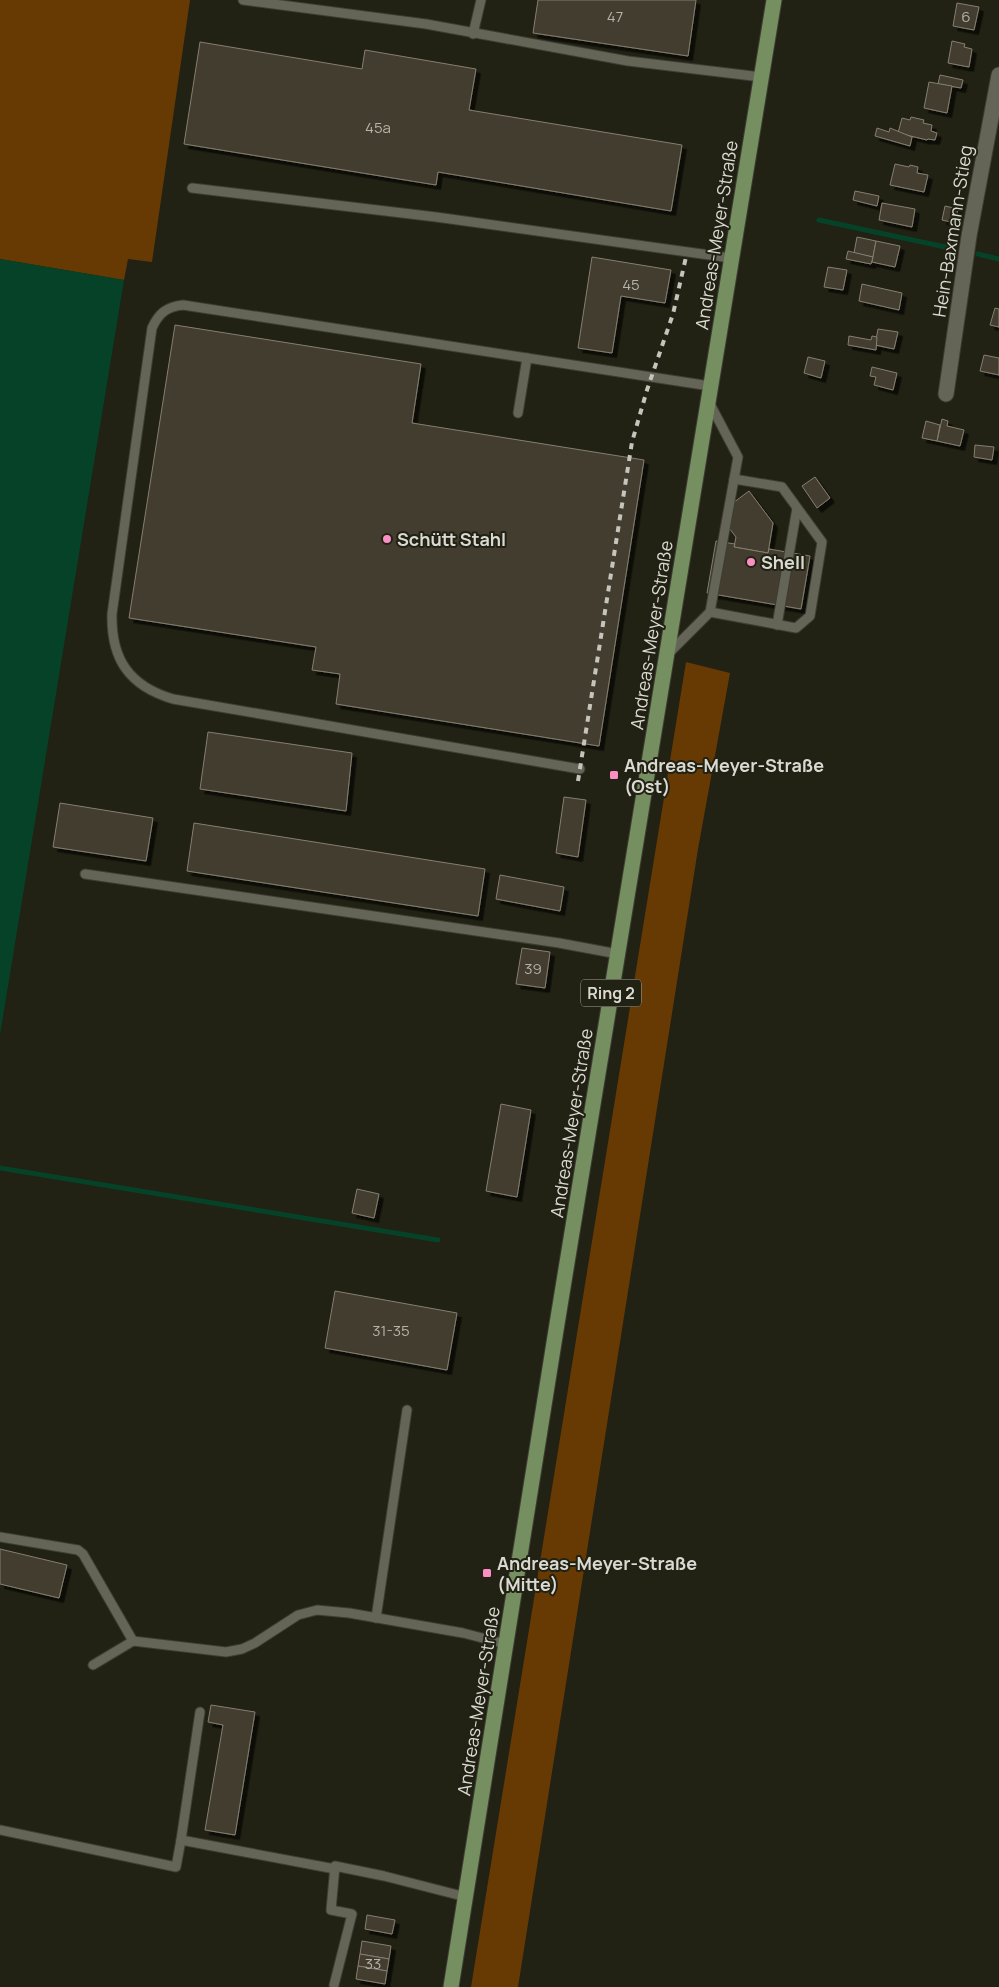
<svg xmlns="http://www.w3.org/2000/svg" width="999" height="1987" font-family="Manrope,sans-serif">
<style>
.green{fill:#683a03}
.water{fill:#054227}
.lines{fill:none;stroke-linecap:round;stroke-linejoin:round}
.stream{stroke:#054227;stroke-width:5}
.building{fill:#423c2f;stroke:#867f71;filter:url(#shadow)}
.lane-casing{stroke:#3d3d34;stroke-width:11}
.street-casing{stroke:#3d3d34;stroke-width:17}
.primary-casing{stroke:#3d3d34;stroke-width:17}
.lane{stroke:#646556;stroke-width:9}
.street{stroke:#646556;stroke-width:15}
.primary{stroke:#768f60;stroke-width:15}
.rail{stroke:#c5c5bd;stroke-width:4;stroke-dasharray:6 6;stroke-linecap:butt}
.poi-dot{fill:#fb8fc4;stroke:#212114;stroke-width:2}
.labels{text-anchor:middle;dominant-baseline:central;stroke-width:4;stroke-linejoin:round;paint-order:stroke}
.number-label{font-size:15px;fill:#b4b2a9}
.shield{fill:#212114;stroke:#a2a299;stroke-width:1}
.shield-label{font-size:16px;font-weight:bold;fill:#dadad2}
.street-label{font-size:18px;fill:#dadad2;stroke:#212114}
.poi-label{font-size:18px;font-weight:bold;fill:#dadad2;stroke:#212114;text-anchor:start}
</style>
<defs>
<filter id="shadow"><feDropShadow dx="4.5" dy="4.5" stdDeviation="0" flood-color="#0009"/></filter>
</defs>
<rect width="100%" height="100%" fill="#212114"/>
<g class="green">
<path d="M0,0H190L152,262L128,259L124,280L0,259Z"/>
<path d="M686,662L730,673L698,849L518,1987H471Z"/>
</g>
<path class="water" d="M0,259L124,280L0,1035Z"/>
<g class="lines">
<g class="stream">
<path d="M819,220L950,248"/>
<path d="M978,254L999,259"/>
<path d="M0,1168L438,1240"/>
</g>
</g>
<g class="building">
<path d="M538,0H696L688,56L533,33Z"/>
<path d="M957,3L979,7L974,30L953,26Z"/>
<path d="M952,41L965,44L964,47L972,49L969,67L948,63Z"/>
<path d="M200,42L362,69L365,50L476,69L469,110L682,145L671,211L438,172L436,185L184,144Z"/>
<path d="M940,75L963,80L961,88L938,84Z"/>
<path d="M929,82L952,86L947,113L924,108Z"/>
<path d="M911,117L924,120L923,123L932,125L931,131L937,133L935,140L928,139L927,140L898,133L902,118L910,120Z"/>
<path d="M877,128L889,132L890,128L912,137L910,146L875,136Z"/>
<path d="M895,164L909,167L910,165L918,167L917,173L928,175L924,192L890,185Z"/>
<path d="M855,191L879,196L877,206L853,200Z"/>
<path d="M882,203L915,209L912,227L879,220Z"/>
<path d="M945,206L958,209L955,223L942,220Z"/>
<path d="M857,237L876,241L873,257L854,253Z"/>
<path d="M876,241L900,246L895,267L872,262Z"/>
<path d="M848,251L873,257L871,264L846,259Z"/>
<path d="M592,257L671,270L665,303L621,296L612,353L578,348Z"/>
<path d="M828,267L847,270L843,290L824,287Z"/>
<path d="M862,284L902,293L899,310L859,301Z"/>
<path d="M995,308L999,309V327L990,325Z"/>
<path d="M175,325L421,364L412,423L644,460L599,746L336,704L340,674L312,670L316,647L129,618Z"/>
<path d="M878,329L898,332L894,349L875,345Z"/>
<path d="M849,336L871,340L872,336L877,337L876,350L848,345Z"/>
<path d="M984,355L999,358V375L980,371Z"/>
<path d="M808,357L825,361L821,378L804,373Z"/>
<path d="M872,367L897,373L893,390L874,385L876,377L870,376Z"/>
<path d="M942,419L948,421L947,426L964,430L960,446L937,441Z"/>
<path d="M926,421L940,425L937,441L922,438Z"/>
<path d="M975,445L994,447L992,460L974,457Z"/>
<path d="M815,477L830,498L817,508L802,486Z"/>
<path d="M749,491L773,523L768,553L734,547L736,537L729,528L733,503Z"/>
<path d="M716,541L735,544L734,547L768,553L769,549L810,556L801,609L707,593Z"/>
<path d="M208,732L352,753L346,811L200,789Z"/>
<path d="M564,797L586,800L578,857L556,853Z"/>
<path d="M60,803L153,818L146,861L53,847Z"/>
<path d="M194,823L485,869L478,916L187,871Z"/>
<path d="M500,875L564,887L560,911L496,899Z"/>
<path d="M522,948L550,952L545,988L516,984Z"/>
<path d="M501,1104L531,1110L517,1197L486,1191Z"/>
<path d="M357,1189L379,1194L374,1218L352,1213Z"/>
<path d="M335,1291L457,1313L447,1370L325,1348Z"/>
<path d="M0,1549L67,1565L59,1598L0,1584Z"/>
<path d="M211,1705L255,1712L235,1835L205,1830L223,1725L208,1722Z"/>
<path d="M367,1915L395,1920L392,1934L365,1929Z"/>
<path d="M362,1941L391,1946L389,1959L360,1954Z"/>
<path d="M360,1954L389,1959L387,1971L358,1966Z"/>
<path d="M358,1966L387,1971L385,1984L356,1979Z"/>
</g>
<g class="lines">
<defs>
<g id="lane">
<path d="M243,0L426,24L628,61L761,77"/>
<path d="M473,34L481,0"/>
<path d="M192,188L436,217L731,258"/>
<path d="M518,413L527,358"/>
<path d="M710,612L796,628L810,616L822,542L782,487L734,479"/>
<path d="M777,625L797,508"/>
<path d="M668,654L710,612L738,457L709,402"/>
<path d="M580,769L173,699C129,686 111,659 112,614L152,328C159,313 166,307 183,305L710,386"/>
<path d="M85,874L559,943L618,954"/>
<path d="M0,1537L78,1550L83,1554L133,1641"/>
<path d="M376,1618L407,1410"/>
<path d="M93,1665L133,1641L226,1652L242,1649L255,1643L298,1615L317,1610L349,1613L463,1633L506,1644"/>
<path d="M200,1712L181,1840L335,1869"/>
<path d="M0,1830L176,1867L181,1840"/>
<path d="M334,1985L352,1914L331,1910L335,1866L384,1876L466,1897"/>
</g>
<path id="street" d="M946,394L969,236L999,75"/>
<path id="primary" d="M451,1987L557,1324L774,0"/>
</defs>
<use href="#lane" class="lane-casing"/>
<use href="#street" class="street-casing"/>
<use href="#primary" class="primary-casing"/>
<use href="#lane" class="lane"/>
<use href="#street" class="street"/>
<use href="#primary" class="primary"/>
<path class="rail" d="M578,781L632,442L647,390L673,314L686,257"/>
</g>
<g class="poi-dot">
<circle cx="387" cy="539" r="5"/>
<circle cx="751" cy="562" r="5"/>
<rect x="609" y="770" width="10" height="10" rx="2.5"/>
<rect x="482" y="1568" width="10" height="10" rx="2.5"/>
</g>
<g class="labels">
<g class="number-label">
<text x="615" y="16">47</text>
<text x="966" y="16">6</text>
<text x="378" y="127">45a</text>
<text x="631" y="284">45</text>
<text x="533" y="968">39</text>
<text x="391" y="1330">31-35</text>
<text x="373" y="1963">33</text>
</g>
<rect class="shield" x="581" y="979.5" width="60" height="27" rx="4"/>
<g class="shield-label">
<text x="611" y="993">Ring 2</text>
</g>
<g class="street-label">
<text transform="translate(952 231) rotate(-81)">Hein-Baxmann-Stieg</text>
<text transform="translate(716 235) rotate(-81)">Andreas-Meyer-Straße</text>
<text transform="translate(651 635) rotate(-81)">Andreas-Meyer-Straße</text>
<text transform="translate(571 1123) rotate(-81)">Andreas-Meyer-Straße</text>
<text transform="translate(478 1701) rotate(-81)">Andreas-Meyer-Straße</text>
</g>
<g class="poi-label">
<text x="397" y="539">Schütt Stahl</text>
<text x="761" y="562">Shell</text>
<text x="624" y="765">Andreas-Meyer-Straße<tspan x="624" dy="21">(Ost)</tspan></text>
<text x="497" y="1563">Andreas-Meyer-Straße<tspan x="497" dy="21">(Mitte)</tspan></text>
</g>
</g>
</svg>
